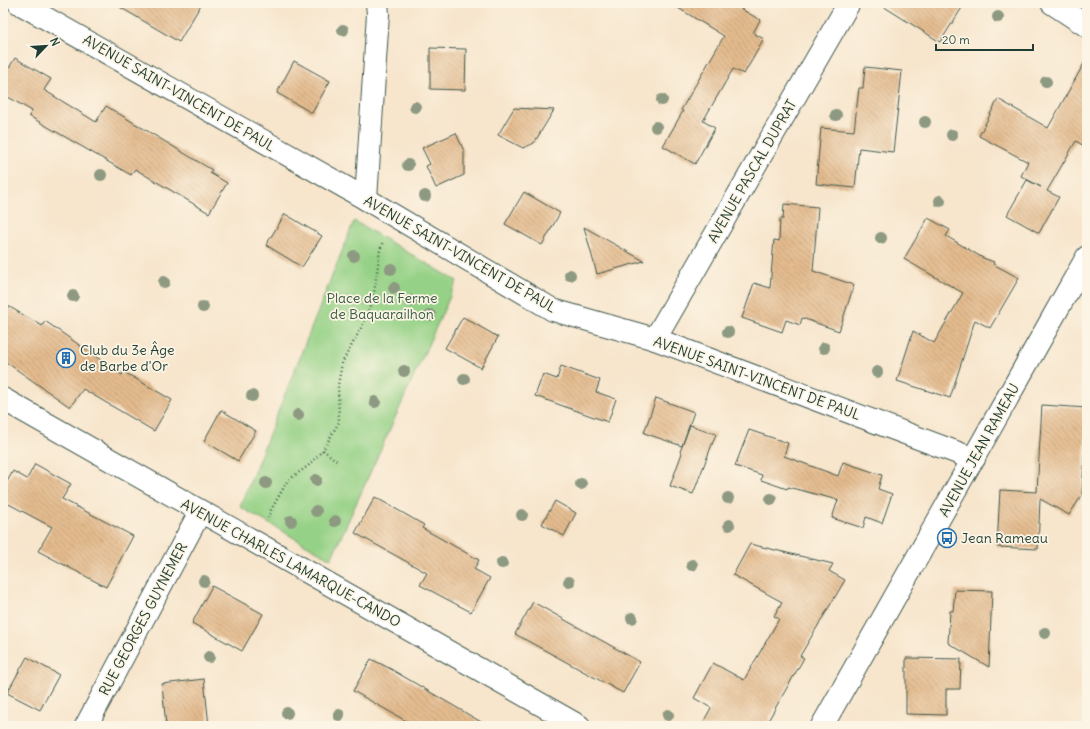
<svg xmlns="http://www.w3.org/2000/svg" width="1090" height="729" font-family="Delius,sans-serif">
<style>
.green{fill:#95d186;stroke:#5a875d}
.building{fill:url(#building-back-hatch)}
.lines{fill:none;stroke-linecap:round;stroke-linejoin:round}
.minor-casing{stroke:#3f564b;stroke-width:24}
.path{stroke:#3f564b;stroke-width:2.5;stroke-dasharray:1 3;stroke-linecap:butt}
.minor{stroke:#fff;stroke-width:22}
.tree{fill:#8d9981}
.labels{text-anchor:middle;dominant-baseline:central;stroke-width:3.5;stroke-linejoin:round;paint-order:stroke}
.street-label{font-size:14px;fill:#1f3d34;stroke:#fcf5e5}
.park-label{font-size:14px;fill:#375b44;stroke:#fcf5e5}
.poi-label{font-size:14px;fill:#1f3d34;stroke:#fcf5e5;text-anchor:start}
</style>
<defs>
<pattern id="building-back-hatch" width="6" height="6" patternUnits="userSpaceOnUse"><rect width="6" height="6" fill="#e4bb8e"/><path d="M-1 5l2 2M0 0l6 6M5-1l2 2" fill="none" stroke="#b89975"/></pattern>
</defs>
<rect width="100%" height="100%" fill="#fcf5e5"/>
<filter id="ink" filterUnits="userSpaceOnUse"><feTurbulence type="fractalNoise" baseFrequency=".025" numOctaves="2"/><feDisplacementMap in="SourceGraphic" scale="8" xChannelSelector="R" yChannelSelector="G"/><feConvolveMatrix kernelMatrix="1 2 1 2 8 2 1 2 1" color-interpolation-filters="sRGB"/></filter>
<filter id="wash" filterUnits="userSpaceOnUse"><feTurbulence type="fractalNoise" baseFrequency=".012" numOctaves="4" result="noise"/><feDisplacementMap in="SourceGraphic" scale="16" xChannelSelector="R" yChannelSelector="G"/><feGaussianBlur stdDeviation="0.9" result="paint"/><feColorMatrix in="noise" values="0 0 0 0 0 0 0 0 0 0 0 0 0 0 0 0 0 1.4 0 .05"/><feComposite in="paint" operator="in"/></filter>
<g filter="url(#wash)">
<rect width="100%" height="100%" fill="#f7e5cc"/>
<path class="green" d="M354,221L457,281L331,559L240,507Z"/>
<g id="blocks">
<g class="building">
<path d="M113,3H202L179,42Z"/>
<path d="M670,3H731L760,20L753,33L764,39L744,74L733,69L703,121L715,128L695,164L663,146L683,111L681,110L724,36Z"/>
<path d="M878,3H965L940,42Z"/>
<path d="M430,48L466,49L465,90L430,89Z"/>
<path d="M15,58L51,79L44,90L96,122L106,106L212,170L210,173L227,183L209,213L135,169L131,175L29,116L32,111L3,94V78Z"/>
<path d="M1087,58V148L1076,141L1047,191L1059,197L1039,233L1007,215L1027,180L1041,187L1021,176L1028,162L979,136L998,99L1048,128Z"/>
<path d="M294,61L330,81L312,113L277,93Z"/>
<path d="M865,67L902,71L893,152L859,148L855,188L816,184L821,128L854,131L859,88H863Z"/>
<path d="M514,108L554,110L534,143L523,148L498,135Z"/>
<path d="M456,133L464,151V175L436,188L426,166L430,164L422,148Z"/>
<path d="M524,192L560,213L542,245L505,224Z"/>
<path d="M784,204L818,207L813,271L854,285L839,331L802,318L800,325L786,320L782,332L742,318L754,283L770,288L774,240L779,241L780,219H783Z"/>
<path d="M285,214L322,236L302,267L266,245Z"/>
<path d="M928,218L950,230L946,236L983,258L994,262L993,264L1019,278L990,328L975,320L950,398L897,381L913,331L934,343L963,293L904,259Z"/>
<path d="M584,227L644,261L597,274Z"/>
<path d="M3,303L42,326L45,321L122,375L124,372L172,400L154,431L83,389L70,407L3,360Z"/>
<path d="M463,317L498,337L481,368L445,348Z"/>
<path d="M561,366L600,380L596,392L616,399L608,422L535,396L543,374L557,379Z"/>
<path d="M656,398L694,412L682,446L644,433Z"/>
<path d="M1042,405L1087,408L1082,495L1069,515L1040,499L1038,549L997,547L1000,490L1037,492Z"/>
<path d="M221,410L256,431L238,461L204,441Z"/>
<path d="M690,425L716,434L693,494L670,486L682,453L680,452Z"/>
<path d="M749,430L788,443L784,456L838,476L843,462L882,475L878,489L892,494L882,523L866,517L863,528L832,518L838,500L788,487L787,489L761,480L762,475L735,466Z"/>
<path d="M35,464L71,484L62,499L133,536L106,587L38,551L52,527L3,501V489L13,471L27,479Z"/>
<path d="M375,497L424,525L422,528L479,560L474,569L490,578L471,612L420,585L427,573L355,533Z"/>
<path d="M555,501L576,513L564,536L542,524Z"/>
<path d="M750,544L833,564L829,571L845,580L800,656L804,658L765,726H701L711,708L694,698L713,663L744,680L779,619L774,616L782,602L733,575Z"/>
<path d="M212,586L263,614L242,651L192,623Z"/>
<path d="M955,590L992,591L989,667L948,643L950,611H953Z"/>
<path d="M533,602L640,662L623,693L515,634Z"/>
<path d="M27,657L59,675L40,710L7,693Z"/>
<path d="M906,658L961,659L960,689H946V715L906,714Z"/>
<path d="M371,659L389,668L488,726H415L353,691Z"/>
<path d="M204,679L209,726H166L162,684Z"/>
</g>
</g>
</g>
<g filter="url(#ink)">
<use href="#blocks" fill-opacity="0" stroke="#3f564b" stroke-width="1"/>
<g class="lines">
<defs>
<g id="minor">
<path d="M19,3L366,199L553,310L655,339L974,459"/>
<path d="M1052,3L1087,26"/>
<path d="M366,199L378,14L377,3"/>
<path d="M655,339L849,3"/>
<path d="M3,399L579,726"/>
<path d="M86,726L200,512"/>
<path d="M822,726L1087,257"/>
</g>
</defs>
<use href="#minor" class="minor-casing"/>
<g class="path">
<path d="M323,450L337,461"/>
<path d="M268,518L271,510L288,480L308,466L323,450L339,422L338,385L342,363L366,319L374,293L380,250L383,242"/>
</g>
<use href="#minor" class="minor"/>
</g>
<g class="tree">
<circle cx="998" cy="17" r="6"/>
<circle cx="343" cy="30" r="6"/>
<circle cx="1046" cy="82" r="6"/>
<circle cx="662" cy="100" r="6"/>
<circle cx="415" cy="107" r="6"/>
<circle cx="836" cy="115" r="6"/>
<circle cx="925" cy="122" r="6"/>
<circle cx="656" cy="127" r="6"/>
<circle cx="952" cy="135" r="6"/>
<circle cx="408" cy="165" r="6"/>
<circle cx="101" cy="175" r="6"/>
<circle cx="425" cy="196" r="6"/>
<circle cx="940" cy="201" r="6"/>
<circle cx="881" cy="238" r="6"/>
<circle cx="354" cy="256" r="6"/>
<circle cx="391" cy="269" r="6"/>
<circle cx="570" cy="275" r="6"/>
<circle cx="164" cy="282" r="6"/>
<circle cx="394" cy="288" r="6"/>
<circle cx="73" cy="296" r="6"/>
<circle cx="411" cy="301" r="6"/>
<circle cx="203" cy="307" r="6"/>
<circle cx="430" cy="315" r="6"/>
<circle cx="728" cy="332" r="6"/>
<circle cx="824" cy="348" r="6"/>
<circle cx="404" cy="371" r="6"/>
<circle cx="877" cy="372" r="6"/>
<circle cx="464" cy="379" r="6"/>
<circle cx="252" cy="396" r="6"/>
<circle cx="375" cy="402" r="6"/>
<circle cx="298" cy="415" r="6"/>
<circle cx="316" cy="480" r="6"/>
<circle cx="266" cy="483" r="6"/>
<circle cx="581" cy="484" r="6"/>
<circle cx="728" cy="498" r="6"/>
<circle cx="771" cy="499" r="6"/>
<circle cx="316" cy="511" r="6"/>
<circle cx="522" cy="515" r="6"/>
<circle cx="291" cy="521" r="6"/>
<circle cx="335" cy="521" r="6"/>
<circle cx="729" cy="525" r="6"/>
<circle cx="502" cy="563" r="6"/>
<circle cx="692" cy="565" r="6"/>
<circle cx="204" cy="581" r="6"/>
<circle cx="569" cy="582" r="6"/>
<circle cx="632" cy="618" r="6"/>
<circle cx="1045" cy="633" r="6"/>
<circle cx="209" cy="657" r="6"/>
<circle cx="287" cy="713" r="6"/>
<circle cx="339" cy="715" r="6"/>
<circle cx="668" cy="715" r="6"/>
</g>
</g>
<defs>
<symbol id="building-ring" viewBox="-11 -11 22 22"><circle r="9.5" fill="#fcf5e5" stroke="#1f6fb2" stroke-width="1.5"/><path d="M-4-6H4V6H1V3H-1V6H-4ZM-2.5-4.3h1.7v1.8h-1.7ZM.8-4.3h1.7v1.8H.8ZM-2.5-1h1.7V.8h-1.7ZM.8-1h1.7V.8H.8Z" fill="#1f6fb2"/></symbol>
<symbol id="bus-ring" viewBox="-11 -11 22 22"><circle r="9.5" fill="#fcf5e5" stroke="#1f6fb2" stroke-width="1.5"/><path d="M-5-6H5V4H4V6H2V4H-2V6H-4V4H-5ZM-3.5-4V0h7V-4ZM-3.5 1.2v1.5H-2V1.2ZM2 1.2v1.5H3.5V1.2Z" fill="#1f6fb2"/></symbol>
</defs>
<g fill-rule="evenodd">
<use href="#building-ring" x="55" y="347" width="22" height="22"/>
<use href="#bus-ring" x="936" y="527" width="22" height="22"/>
</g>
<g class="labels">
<g class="street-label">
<text transform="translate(179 93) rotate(30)">AVENUE SAINT-VINCENT DE PAUL</text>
<text transform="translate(752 171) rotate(-60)">AVENUE PASCAL DUPRAT</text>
<text transform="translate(460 254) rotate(30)">AVENUE SAINT-VINCENT DE PAUL</text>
<text transform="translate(757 378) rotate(20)">AVENUE SAINT-VINCENT DE PAUL</text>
<text transform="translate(979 450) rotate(-61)">AVENUE JEAN RAMEAU</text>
<text transform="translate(291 563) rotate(29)">AVENUE CHARLES LAMARQUE-CANDO</text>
<text transform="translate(143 619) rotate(-62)">RUE GEORGES GUYNEMER</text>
</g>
<g class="park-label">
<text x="382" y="298">Place de la Ferme<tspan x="382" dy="16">de Baquarailhon</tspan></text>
</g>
<g class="poi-label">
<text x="80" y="350">Club du 3e Âge<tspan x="80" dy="16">de Barbe d'Or</tspan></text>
<text x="961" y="538">Jean Rameau</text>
</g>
</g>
<rect width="1090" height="729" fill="none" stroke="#fcf5e5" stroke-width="16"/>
<g transform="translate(46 46) rotate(65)" stroke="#fcf5e5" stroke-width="3" paint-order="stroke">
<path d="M0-3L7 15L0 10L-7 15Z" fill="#1f3d34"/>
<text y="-6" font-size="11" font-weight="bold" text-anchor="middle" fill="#1f3d34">N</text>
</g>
<path d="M936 44v6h97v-6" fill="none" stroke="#1f3d34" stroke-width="2"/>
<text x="942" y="44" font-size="12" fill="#1f3d34" stroke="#fcf5e5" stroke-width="3" paint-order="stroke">20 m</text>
</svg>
